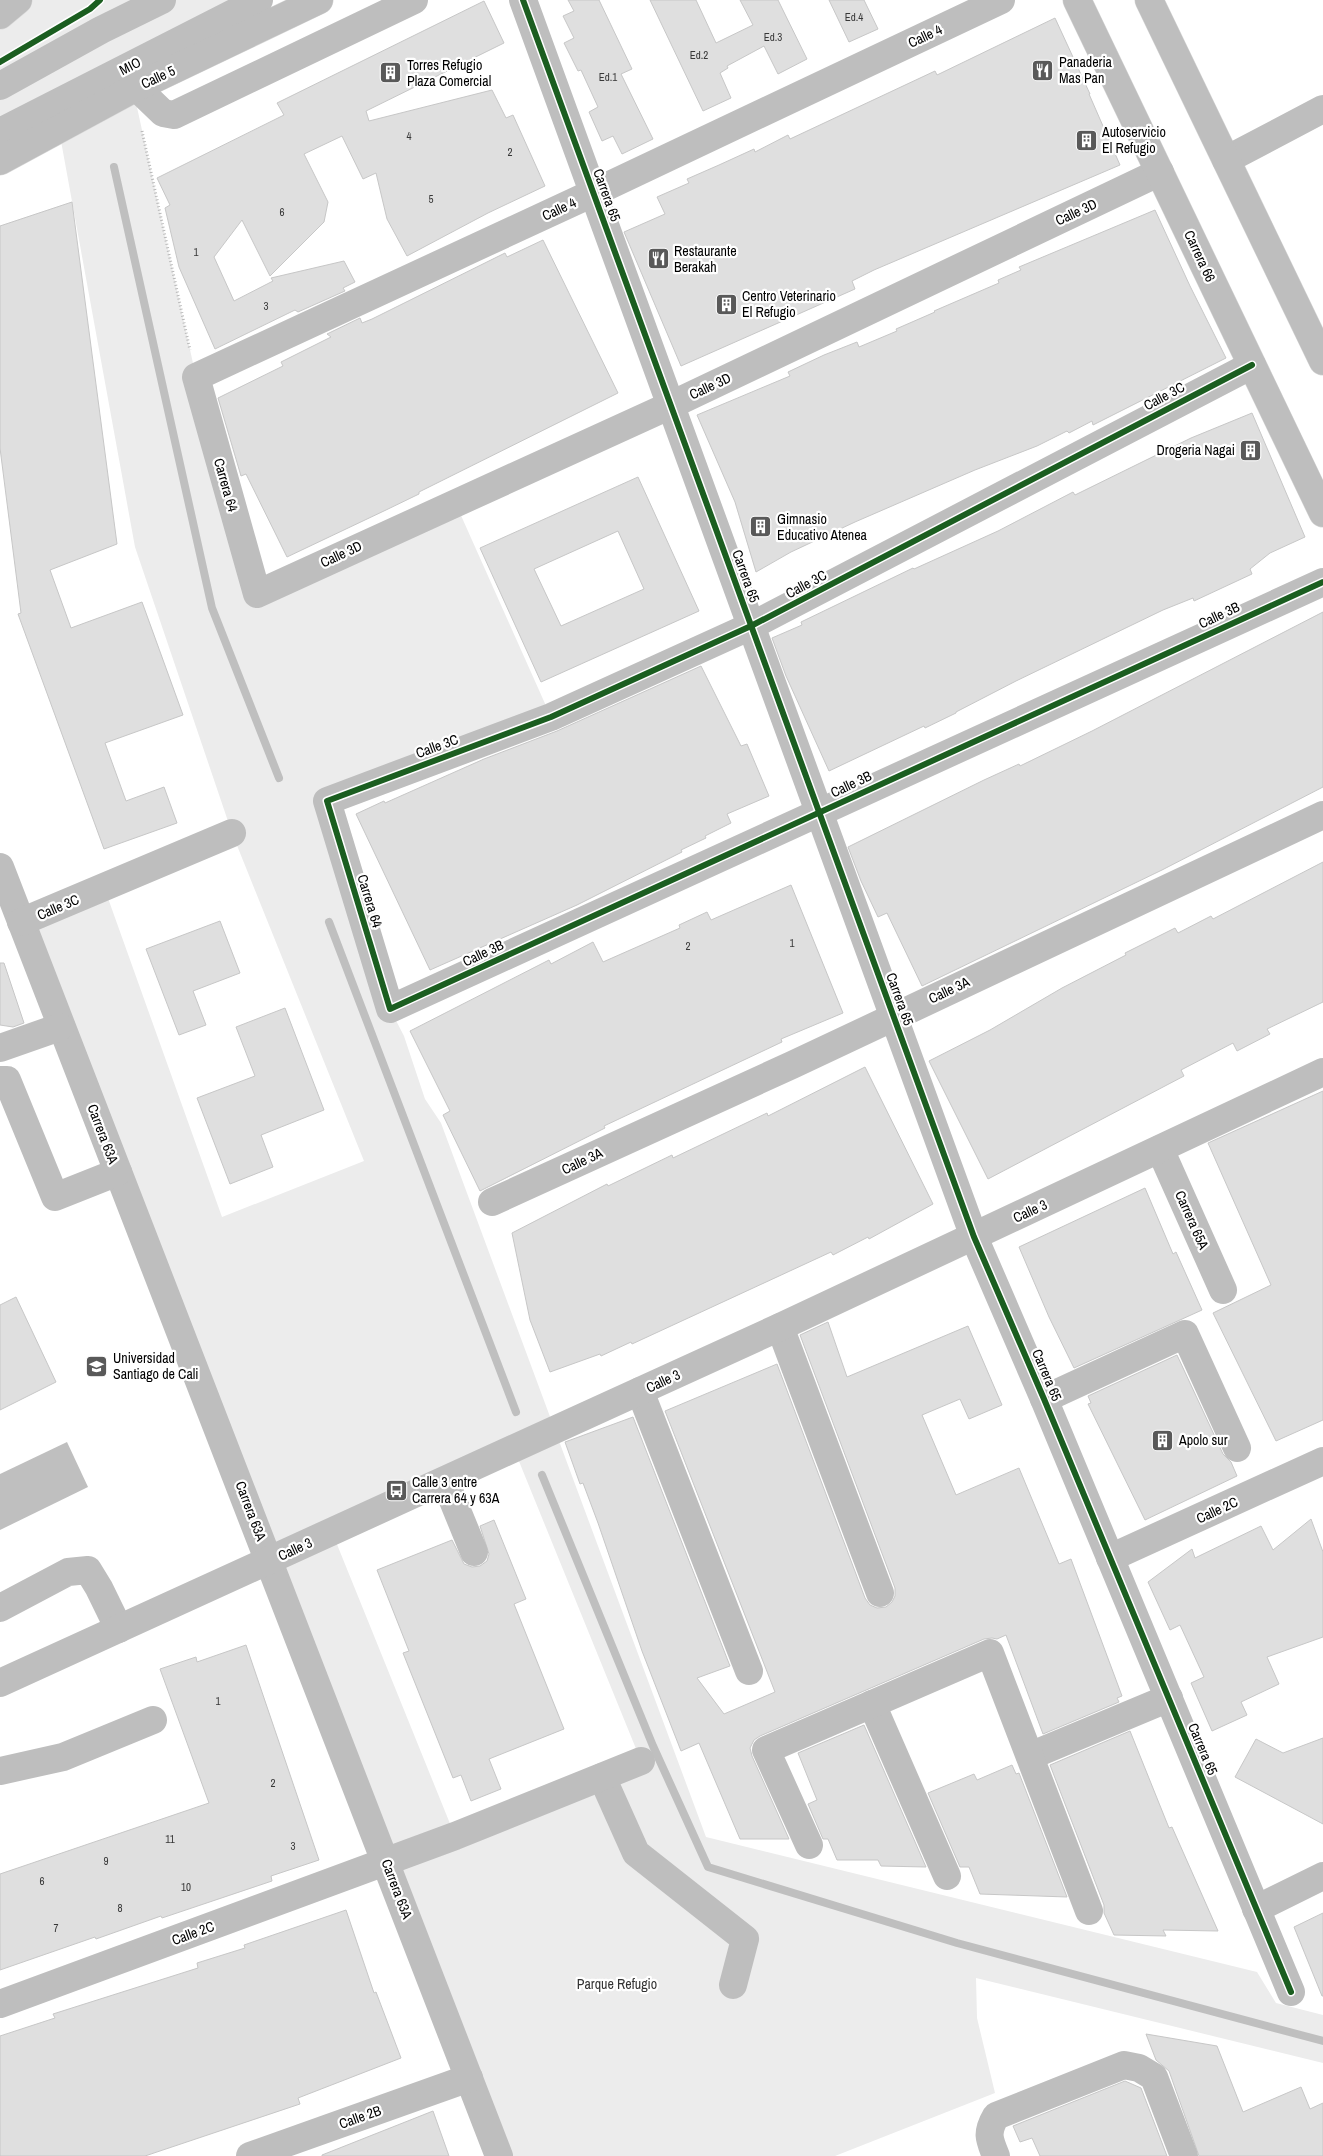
<svg xmlns="http://www.w3.org/2000/svg" width="1323" height="2156" font-family="'Archivo Narrow',sans-serif">
<style>
.green{fill:#ececec;fill-rule:evenodd}
.water{fill:#bfbfbf}
.lines{fill:none;stroke-linecap:round;stroke-linejoin:round}
.stream{stroke:#bfbfbf;stroke-width:8}
.building{fill:#dfdfdf;stroke:#c7c7c7;fill-rule:evenodd}
.major-casing{stroke:#dbdbdb;stroke-width:29}
.path{stroke:#b9b9b9;stroke-width:3;stroke-dasharray:1 2.5;stroke-linecap:butt}
.minor{stroke:#bebebe;stroke-width:28}
.major{stroke:#bebebe;stroke-width:28}
.cycleway-casing{stroke:#fff;stroke-width:9}
.cycleway{stroke:#1b5e20;stroke-width:6}
.labels{text-anchor:middle;dominant-baseline:central;stroke-width:4.5;stroke-linejoin:round;paint-order:stroke}
.number-label{font-size:11px;fill:#383838}
.street-label{font-size:14px;fill:#000;stroke:#fff}
.poi-label{font-size:14px;fill:#000;stroke:#fff;text-anchor:start}
.park-label{font-size:14px;fill:#333;stroke:#fff}
</style>
<rect width="100%" height="100%" fill="#fff"/>
<g class="green">
<path d="M0,0H259L0,132Z"/>
<path d="M133,89L196,377L257,593L455,502L551,717L327,800L390,1009L404,1036L425,1099L441,1123L706,1837L1257,1972L1276,2003L1323,2015V2063L976,1978L977,2018L995,2093L835,2156H499L21,922L104,887L222,1217L364,1161L232,833L135,547L59,130ZM514,1449L641,1761L455,1836L332,1532Z"/>
</g>
<path class="water" d="M67,1442L88,1487L0,1530V1474Z"/>
<g class="lines">
<g class="stream">
<path d="M114,167L212,608L279,778"/>
<path d="M329,922L516,1412"/>
<path d="M542,1475L653,1746L708,1867L957,1943L1323,2041"/>
</g>
</g>
<g class="building">
<path d="M568,0H599L632,69L621,74L653,139L622,154L613,136L602,141L589,112L598,107L581,70L578,71L564,43L574,38L563,16L574,11Z"/>
<path d="M650,0H696L716,43L753,25L740,0H778L807,59L778,74L764,46L727,66L728,68L720,73L731,98L703,111Z"/>
<path d="M829,0H864L878,29L849,42Z"/>
<path d="M484,1L504,43L366,111L369,121L492,90L506,118L513,115L545,186L488,213L407,256L387,219L376,173L363,179L342,136L304,154L328,202L324,222L270,276L242,220L214,257L234,301L273,281L271,278L344,261L355,282L343,288L345,291L298,312L295,310L215,349L179,267L165,208L170,205L157,178L284,115L277,103Z"/>
<path d="M1055,18L1090,94H1089L1120,165L874,270L852,281L855,289L681,366L624,232L665,214L657,197L689,183L687,179L719,165L754,149L755,152L788,135L790,139L935,71L937,75Z"/>
<path d="M72,202L117,544L50,570L71,628L142,602L183,715L105,743L126,801L164,787L177,823L104,849L18,614L21,613L0,448V226Z"/>
<path d="M1155,210L1190,286L1226,358L1093,425L1092,421L1069,433L1067,431L1037,446L975,470L855,522L791,552L756,572L735,502L697,415L790,376L788,372L824,355L857,342L859,347L897,331L896,329L935,312L934,311L999,283L998,280L1021,270L1019,267Z"/>
<path d="M543,240L618,393L419,492V494L386,510L287,557L246,474L241,476L218,398L283,366L281,362L331,337L327,334L360,318L362,323L372,319L505,253L507,257Z"/>
<path d="M1252,413L1305,537L1270,553L1250,569L1252,574L1194,601L1193,598L1163,610L1016,681L956,712V713L925,728L924,726L829,771L786,676L772,638L802,625L801,622L913,568L914,569L998,531L1073,492L1075,495L1191,438Z"/>
<path d="M638,477L699,611L541,682L480,548ZM618,531L644,589L561,626L534,569Z"/>
<path d="M1323,612V787L1162,870L922,986L887,913L878,917L861,881L848,847L984,780L1019,764L1020,766L1092,731Z"/>
<path d="M701,666L741,746L747,744L769,796L727,814L731,823L705,836L706,838L681,850L682,852L577,905L430,970L356,814L384,801L385,803L484,759L557,731Z"/>
<path d="M1323,862V1002L1267,1029L1270,1034L1237,1051L1233,1043L1181,1070L1184,1076L988,1179L929,1061L990,1030L1062,988L1126,955L1125,953L1175,928L1178,933L1211,916L1213,919Z"/>
<path d="M791,885L843,1013L781,1039L782,1042L604,1126L605,1128L480,1191L443,1115L450,1111L410,1031L549,960L551,964L593,942L603,962L680,928L679,925L707,912L711,920Z"/>
<path d="M220,921L240,973L193,991L206,1025L179,1035L146,949Z"/>
<path d="M0,963H4L24,1023L13,1027L0,1025Z"/>
<path d="M285,1008L324,1110L261,1135L273,1167L230,1184L197,1098L255,1076L236,1027Z"/>
<path d="M865,1067L933,1204L869,1239L868,1237L833,1255L831,1252L632,1344L631,1342L601,1356L600,1354L550,1372L530,1320L512,1233L607,1184L608,1186L672,1155L673,1158L767,1113L768,1116Z"/>
<path d="M1323,1091V1420L1276,1441L1213,1313L1271,1285L1208,1143Z"/>
<path d="M1145,1188L1173,1254L1176,1252L1202,1310L1074,1368L1049,1317L1019,1247Z"/>
<path d="M16,1297L56,1382L0,1410V1305Z"/>
<path d="M828,1322L847,1377L968,1326L1002,1405L969,1419L960,1399L922,1415L956,1495L1019,1468L1059,1564L1071,1559L1122,1696L1117,1698L1119,1702L1043,1734L1006,1635L997,1639L992,1638L984,1639L760,1736L754,1740L750,1748L752,1756L789,1839H740L699,1743L681,1751L642,1651L598,1523L583,1483L580,1484L565,1442L633,1417L730,1666L697,1678L724,1714L775,1692L665,1411L777,1364L865,1598L870,1605L877,1608L886,1607L892,1602L895,1596V1588L800,1335Z"/>
<path d="M1177,1355L1223,1454L1231,1462L1237,1476L1145,1520L1088,1404L1091,1403L1088,1396Z"/>
<path d="M1311,1519L1323,1552V1637L1267,1657L1279,1684L1241,1702L1247,1715L1212,1731L1191,1683L1204,1677L1180,1625L1170,1630L1148,1582L1192,1549L1195,1558L1261,1526L1273,1550Z"/>
<path d="M494,1520L526,1599L514,1604L564,1729L489,1759L501,1789L471,1801L461,1775L453,1778L403,1653L409,1651L377,1570L452,1540L464,1564L472,1567L480,1566L487,1561L489,1554L480,1526Z"/>
<path d="M246,1645L319,1860L271,1876L272,1881L162,1918L161,1916L96,1939L95,1937L0,1970V1874L209,1803L160,1669L196,1657L197,1662Z"/>
<path d="M864,1725L926,1867L881,1866L878,1860H837L828,1839H823L808,1804L817,1800L798,1753Z"/>
<path d="M1130,1731L1169,1828L1172,1827L1218,1931L1163,1930L1166,1936L1114,1935L1104,1913V1905L1050,1765Z"/>
<path d="M1323,1738V1824L1235,1777L1256,1739L1283,1753Z"/>
<path d="M1012,1765L1016,1774L1019,1773L1067,1897L980,1894L969,1867H960L928,1793L974,1774L977,1780Z"/>
<path d="M346,1910L374,1993L376,1992L401,2058L298,2098L300,2104L145,2156H0V2036L55,2018L53,2014L198,1968L197,1963L245,1948L244,1945Z"/>
<path d="M1323,1913V1996H1322L1294,1927Z"/>
<path d="M1146,2034L1217,2046L1243,2112L1301,2087L1310,2109L1323,2103V2156H1199L1169,2071L1156,2060Z"/>
<path d="M1125,2081L1141,2088L1167,2156H1040L1032,2138L1020,2142L1013,2126Z"/>
<path d="M433,2111L449,2156H322V2155Z"/>
</g>
<g class="lines">
<defs>
<g id="major">
<path d="M1077,0L1323,513"/>
<path d="M1149,0L1323,361"/>
<path d="M0,15L18,0"/>
<path d="M0,161L133,89L319,0"/>
</g>
</defs>
<use href="#major" class="major-casing"/>
<path class="path" d="M142,131L190,350"/>
<g class="minor">
<path d="M523,0L974,1237L1044,1399L1291,1992"/>
<path d="M1001,0L593,193L196,377L257,594L671,405L1160,172"/>
<path d="M0,86L101,30L162,0"/>
<path d="M136,87L163,113L174,115L414,0"/>
<path d="M0,132L259,0"/>
<path d="M1226,160L1323,109"/>
<path d="M1252,365L751,626L551,717L327,801L390,1009L1323,582"/>
<path d="M0,867L499,2156"/>
<path d="M21,922L232,833"/>
<path d="M0,1048L60,1027"/>
<path d="M0,1080H7L55,1197L118,1172"/>
<path d="M1160,1149L1223,1290"/>
<path d="M492,1202L792,1065L1323,815"/>
<path d="M780,1327L880,1593"/>
<path d="M640,1391L749,1671"/>
<path d="M1044,1399L1185,1334L1237,1448"/>
<path d="M445,1481L474,1552"/>
<path d="M1110,1558L1323,1461"/>
<path d="M0,1608L68,1572L88,1570L99,1588L119,1629"/>
<path d="M0,1683L780,1327L1323,1072"/>
<path d="M872,1704L947,1876"/>
<path d="M1030,1756L1169,1698"/>
<path d="M0,1771L63,1757L153,1720"/>
<path d="M602,1777L636,1853L745,1939L733,1985"/>
<path d="M809,1845L766,1750L990,1653L1089,1911"/>
<path d="M1256,1909L1323,1876"/>
<path d="M0,2004L455,1836L641,1761"/>
<path d="M250,2156L469,2078"/>
<path d="M996,2156C989,2139 986,2133 996,2116L1124,2065L1139,2068L1154,2077L1184,2156"/>
</g>
<use href="#major" class="major"/>
<defs>
<g id="cycleway">
<path d="M523,0L974,1237L1044,1399L1291,1992"/>
<path d="M0,62L90,9L100,0"/>
<path d="M1252,365L751,626L551,717L327,801L390,1009L1323,582"/>
</g>
</defs>
<use href="#cycleway" class="cycleway-casing"/>
<use href="#cycleway" class="cycleway"/>
</g>
<defs>
<symbol id="restaurant-square" viewBox="-11 -11 22 22"><rect x="-9" y="-9" width="18" height="18" rx="4" fill="#595959" stroke="#fff"/><path d="M-5-6h1v4h1v-4h1v4h1v-4h1v5L-1.5 .5V6h-2V.5L-5-1ZM5-6V6H3V1.5H1.5Q1.5-4 5-6Z" fill="#fff"/></symbol>
<symbol id="building-square" viewBox="-11 -11 22 22"><rect x="-9" y="-9" width="18" height="18" rx="4" fill="#595959" stroke="#fff"/><path d="M-4-6H4V6H1V3H-1V6H-4ZM-2.5-4.3h1.7v1.8h-1.7ZM.8-4.3h1.7v1.8H.8ZM-2.5-1h1.7V.8h-1.7ZM.8-1h1.7V.8H.8Z" fill="#fff"/></symbol>
<symbol id="university-square" viewBox="-11 -11 22 22"><rect x="-9" y="-9" width="18" height="18" rx="4" fill="#595959" stroke="#fff"/><path d="M0-5L7-2L0 1L-7-2ZM-4 1L0 2.5L4 1V4Q0 6-4 4Z" fill="#fff"/></symbol>
<symbol id="bus-square" viewBox="-11 -11 22 22"><rect x="-9" y="-9" width="18" height="18" rx="4" fill="#595959" stroke="#fff"/><path d="M-5-6H5V4H4V6H2V4H-2V6H-4V4H-5ZM-3.5-4V0h7V-4ZM-3.5 1.2v1.5H-2V1.2ZM2 1.2v1.5H3.5V1.2Z" fill="#fff"/></symbol>
</defs>
<g fill-rule="evenodd">
<use href="#restaurant-square" x="1030" y="58" width="25" height="25"/>
<use href="#building-square" x="378" y="60" width="25" height="25"/>
<use href="#building-square" x="1074" y="128" width="25" height="25"/>
<use href="#restaurant-square" x="646" y="246" width="25" height="25"/>
<use href="#building-square" x="714" y="292" width="25" height="25"/>
<use href="#building-square" x="1238" y="438" width="25" height="25"/>
<use href="#building-square" x="748" y="514" width="25" height="25"/>
<use href="#university-square" x="84" y="1354" width="25" height="25"/>
<use href="#building-square" x="1150" y="1428" width="25" height="25"/>
<use href="#bus-square" x="384" y="1478" width="25" height="25"/>
</g>
<g class="labels">
<g class="number-label">
<text x="854" y="17">Ed.4</text>
<text x="773" y="37">Ed.3</text>
<text x="699" y="55">Ed.2</text>
<text x="608" y="77">Ed.1</text>
<text x="409" y="136">4</text>
<text x="510" y="152">2</text>
<text x="431" y="199">5</text>
<text x="282" y="212">6</text>
<text x="196" y="252">1</text>
<text x="266" y="306">3</text>
<text x="792" y="943">1</text>
<text x="688" y="946">2</text>
<text x="218" y="1701">1</text>
<text x="273" y="1783">2</text>
<text x="170" y="1839">11</text>
<text x="293" y="1846">3</text>
<text x="106" y="1861">9</text>
<text x="42" y="1881">6</text>
<text x="186" y="1887">10</text>
<text x="120" y="1908">8</text>
<text x="56" y="1928">7</text>
</g>
<g class="street-label">
<text transform="translate(925 36) rotate(-25)">Calle 4</text>
<text transform="translate(130 66) rotate(-27)">MIO</text>
<text transform="translate(158 77) rotate(-25)">Calle 5</text>
<text transform="translate(607 195) rotate(70)">Carrera 65</text>
<text transform="translate(559 209) rotate(-25)">Calle 4</text>
<text transform="translate(1076 212) rotate(-25)">Calle 3D</text>
<text transform="translate(1200 256) rotate(65)">Carrera 66</text>
<text transform="translate(710 386) rotate(-25)">Calle 3D</text>
<text transform="translate(1164 396) rotate(-28)">Calle 3C</text>
<text transform="translate(226 485) rotate(74)">Carrera 64</text>
<text transform="translate(341 554) rotate(-25)">Calle 3D</text>
<text transform="translate(746 576) rotate(70)">Carrera 65</text>
<text transform="translate(806 584) rotate(-28)">Calle 3C</text>
<text transform="translate(1219 615) rotate(-25)">Calle 3B</text>
<text transform="translate(437 746) rotate(-20)">Calle 3C</text>
<text transform="translate(851 784) rotate(-25)">Calle 3B</text>
<text transform="translate(370 901) rotate(73)">Carrera 64</text>
<text transform="translate(58 907) rotate(-23)">Calle 3C</text>
<text transform="translate(483 953) rotate(-25)">Calle 3B</text>
<text transform="translate(949 990) rotate(-25)">Calle 3A</text>
<text transform="translate(900 999) rotate(70)">Carrera 65</text>
<text transform="translate(103 1134) rotate(69)">Carrera 63A</text>
<text transform="translate(582 1161) rotate(-25)">Calle 3A</text>
<text transform="translate(1030 1211) rotate(-25)">Calle 3</text>
<text transform="translate(1192 1220) rotate(66)">Carrera 65A</text>
<text transform="translate(1047 1375) rotate(67)">Carrera 65</text>
<text transform="translate(663 1381) rotate(-25)">Calle 3</text>
<text transform="translate(1217 1510) rotate(-25)">Calle 2C</text>
<text transform="translate(251 1511) rotate(69)">Carrera 63A</text>
<text transform="translate(295 1549) rotate(-25)">Calle 3</text>
<text transform="translate(1203 1749) rotate(67)">Carrera 65</text>
<text transform="translate(397 1889) rotate(69)">Carrera 63A</text>
<text transform="translate(193 1933) rotate(-20)">Calle 2C</text>
<text transform="translate(360 2117) rotate(-20)">Calle 2B</text>
</g>
<g class="poi-label">
<text x="1059" y="62">Panaderia<tspan x="1059" dy="16">Mas Pan</tspan></text>
<text x="407" y="65">Torres Refugio<tspan x="407" dy="16">Plaza Comercial</tspan></text>
<text x="1102" y="132">Autoservicio<tspan x="1102" dy="16">El Refugio</tspan></text>
<text x="674" y="251">Restaurante<tspan x="674" dy="16">Berakah</tspan></text>
<text x="742" y="296">Centro Veterinario<tspan x="742" dy="16">El Refugio</tspan></text>
<text x="1235" y="450" text-anchor="end">Drogeria Nagai</text>
<text x="777" y="519">Gimnasio<tspan x="777" dy="16">Educativo Atenea</tspan></text>
<text x="113" y="1358">Universidad<tspan x="113" dy="16">Santiago de Cali</tspan></text>
<text x="1179" y="1440">Apolo sur</text>
<text x="412" y="1482">Calle 3 entre<tspan x="412" dy="16">Carrera 64 y 63A</tspan></text>
</g>
<g class="park-label">
<text x="617" y="1984">Parque Refugio</text>
</g>
</g>
</svg>
